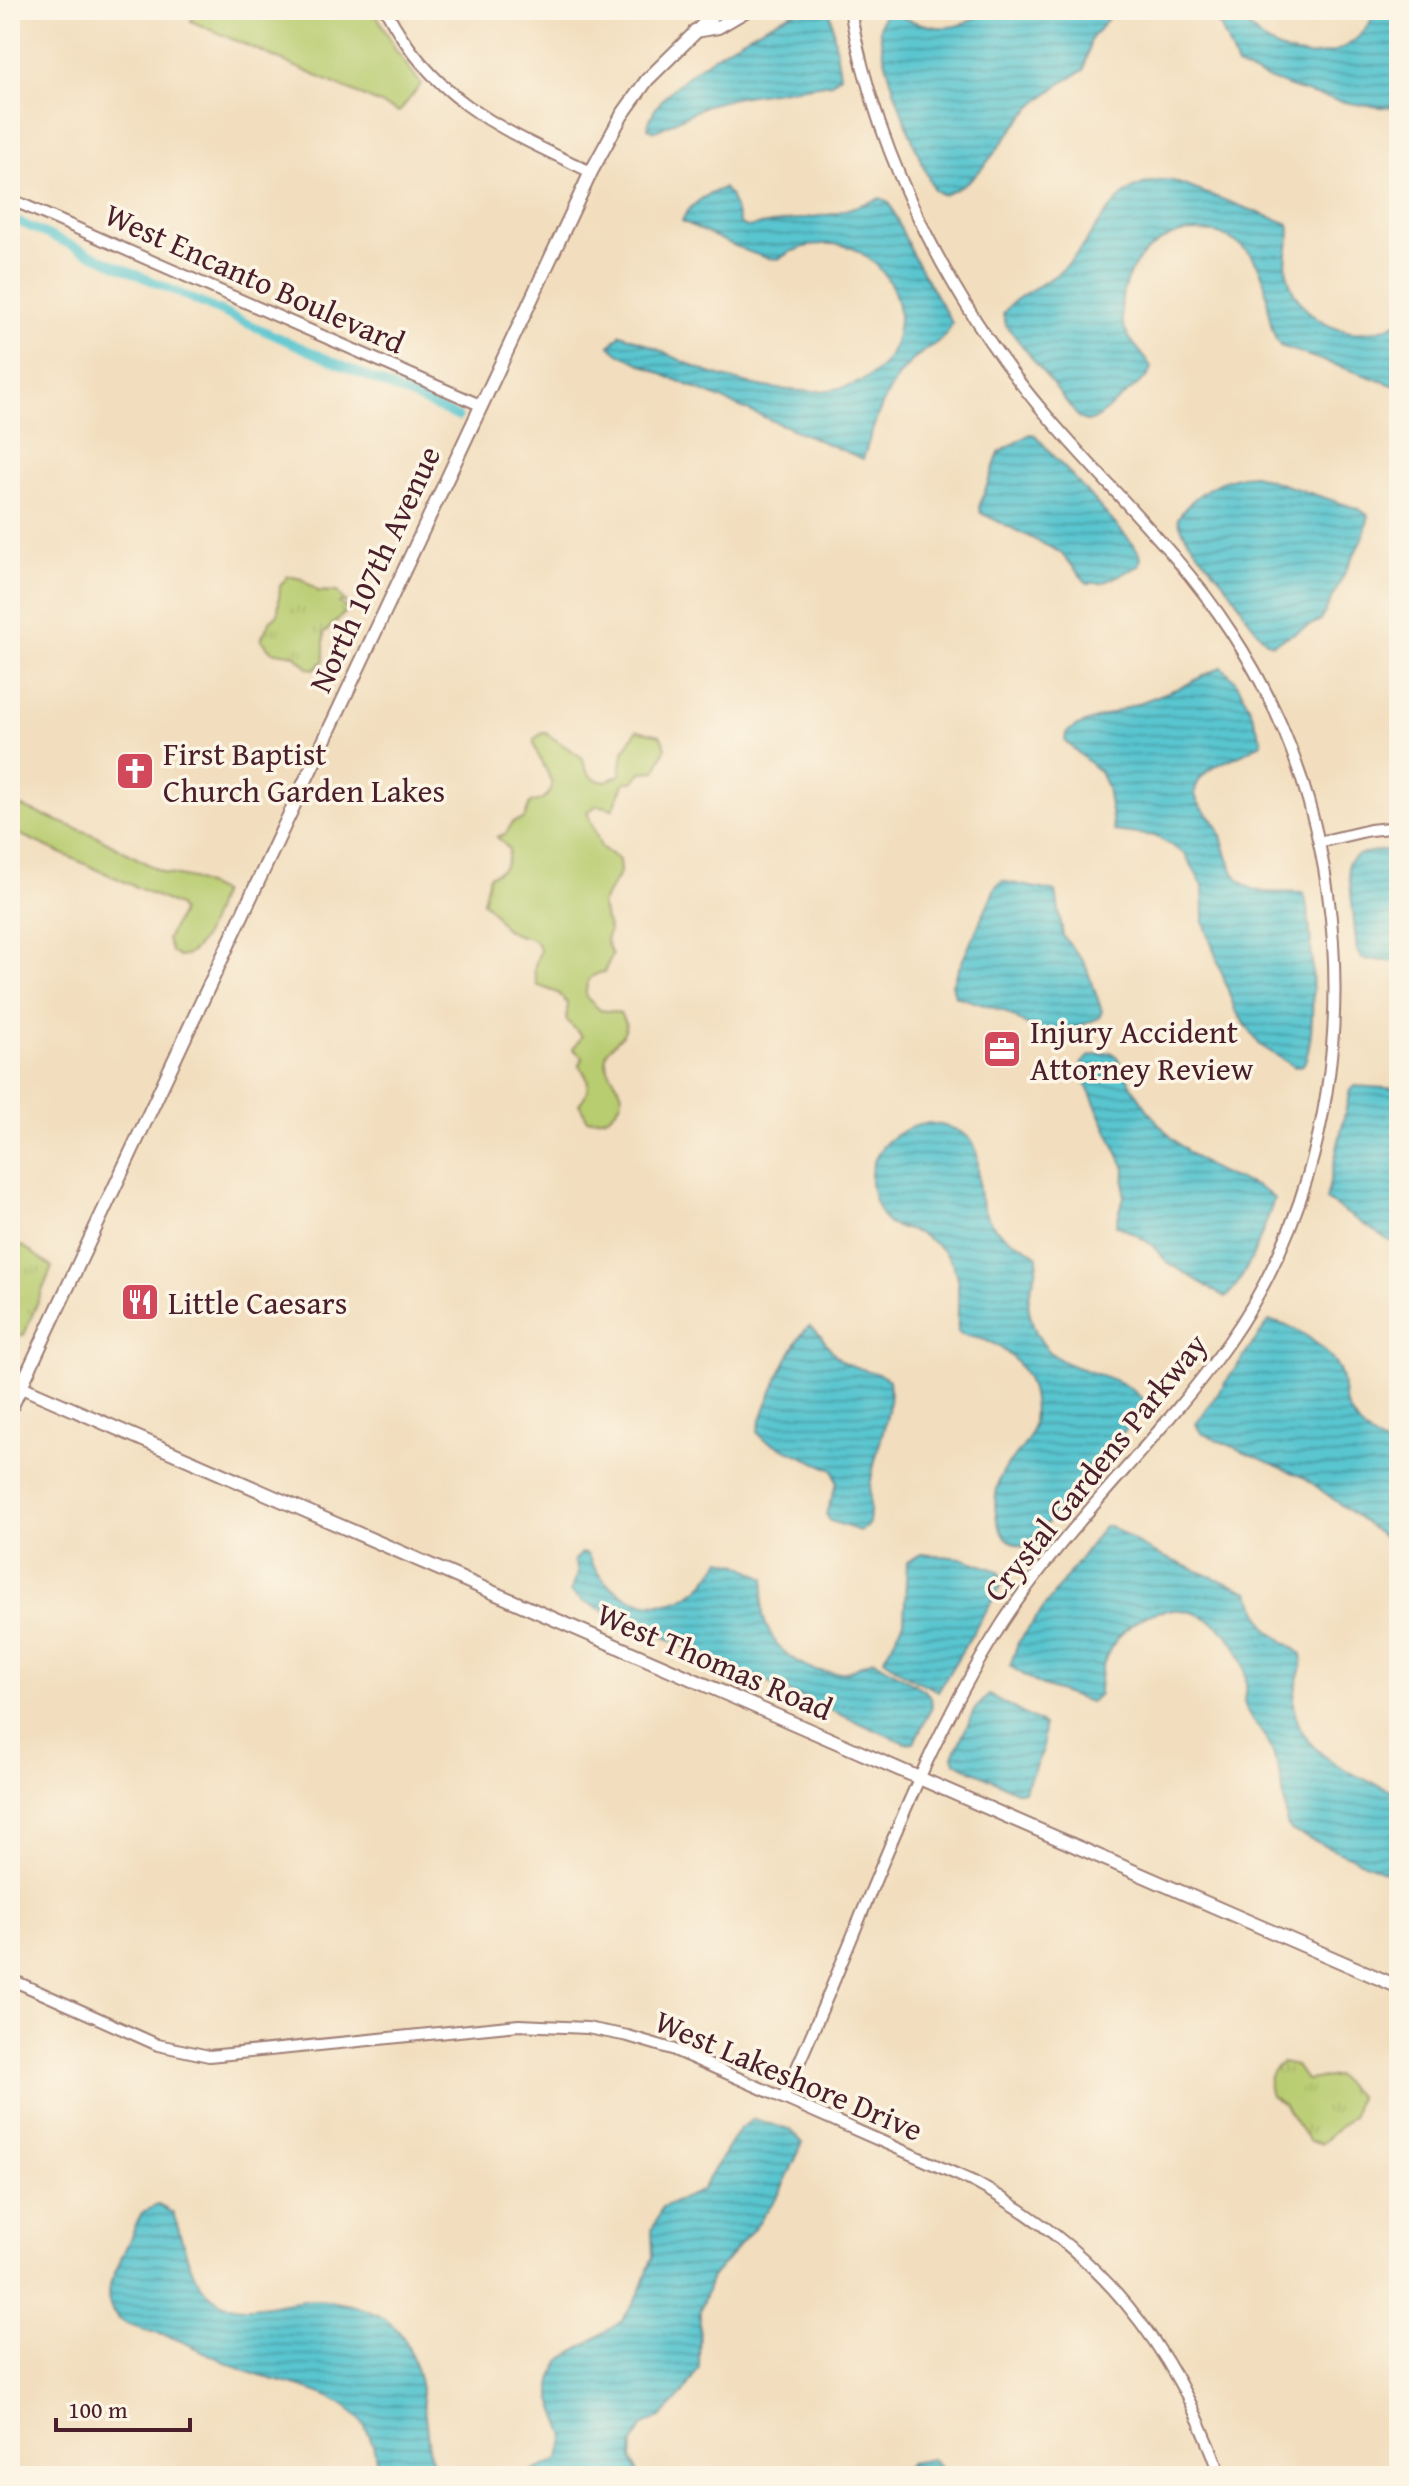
<svg xmlns="http://www.w3.org/2000/svg" width="1409" height="2486" font-family="'Gentium Book Plus',serif">
<style>
.grass{fill:url(#grass-tufts);stroke:#81764e;stroke-width:2}
.park{fill:#b8cc70;stroke:#81764e;stroke-width:2}
.water{fill:url(#water-rules);stroke:#51727d;stroke-width:2}
.lines{fill:none;stroke-linecap:round;stroke-linejoin:round}
.canal{stroke:#58c5cf;stroke-width:9}
.minor-casing{stroke:#9e7e74;stroke-width:14}
.major-casing{stroke:#9e7e74;stroke-width:16}
.minor{stroke:#fff;stroke-width:10}
.major{stroke:#fff;stroke-width:12}
.labels{text-anchor:middle;dominant-baseline:central;stroke-width:7;stroke-linejoin:round;paint-order:stroke}
.street-label{font-size:32px;fill:#4a1f2b;stroke:#fcf5e5}
.poi-label{font-size:32px;fill:#4a1f2b;stroke:#fcf5e5;text-anchor:start}
</style>
<defs>
<pattern id="grass-tufts" width="24" height="20" patternUnits="userSpaceOnUse" patternTransform="scale(2)"><rect width="24" height="20" fill="#b8cc70"/><path d="M3 7l-1-3M5 7V3M7 7l1-3M15 17l-1-3M17 17v-4M19 17l1-3" fill="none" stroke="#a0af61"/></pattern>
<pattern id="water-rules" width="6" height="5" patternUnits="userSpaceOnUse" patternTransform="scale(2)"><rect width="6" height="5" fill="#58c5cf"/><path d="M0 2.5h6" fill="none" stroke="#4b9fa8"/></pattern>
</defs>
<rect width="100%" height="100%" fill="#fcf5e5"/>
<filter id="ink" filterUnits="userSpaceOnUse"><feTurbulence type="fractalNoise" baseFrequency=".0125" numOctaves="2"/><feDisplacementMap in="SourceGraphic" scale="16" xChannelSelector="R" yChannelSelector="G"/><feConvolveMatrix kernelMatrix="1 2 1 2 8 2 1 2 1" color-interpolation-filters="sRGB"/></filter>
<filter id="wash" filterUnits="userSpaceOnUse"><feTurbulence type="fractalNoise" baseFrequency=".006" numOctaves="4" result="noise"/><feDisplacementMap in="SourceGraphic" scale="32" xChannelSelector="R" yChannelSelector="G"/><feGaussianBlur stdDeviation="1.8" result="paint"/><feColorMatrix in="noise" values="0 0 0 0 0 0 0 0 0 0 0 0 0 0 0 0 0 1.4 0 .05"/><feComposite in="paint" operator="in"/></filter>
<g filter="url(#wash)">
<rect width="100%" height="100%" fill="#f2debe"/>
<g class="grass">
<path d="M288,576L302,579L318,591L337,592L348,605L344,601L339,603L348,610L324,633V660L316,669L308,668L295,655L271,651L261,639L270,621L278,614L280,586Z"/>
<path d="M23,1246L52,1267L24,1335L10,1336V1247Z"/>
<path d="M1282,2063L1296,2066L1306,2080L1336,2076L1358,2096L1353,2115L1322,2143L1309,2141L1284,2105L1271,2096C1266,2083 1269,2070 1282,2063Z"/>
</g>
<g class="park">
<path d="M196,10H374L397,52L421,84L399,112L191,21Z"/>
<path d="M637,730L660,735L666,747L656,771L641,772L633,782H625L613,809L598,805L587,812L601,847L619,860L620,873L601,904L609,930L606,941L612,955L604,972C590,974 585,982 586,997L600,1010L620,1013L626,1025C625,1042 603,1044 606,1062C609,1082 639,1092 608,1117L588,1120L579,1104C591,1090 591,1079 579,1066L583,1057L573,1049L582,1036L566,1020L568,1004L558,993L537,985L534,969L540,950C534,934 527,939 515,934C499,929 496,910 483,902L489,876C504,870 509,864 509,849L497,837L505,834L513,822L524,819L530,803C577,792 532,762 534,739L544,732L583,758C585,773 591,780 606,782L620,775L623,752Z"/>
<path d="M10,802L98,837L164,873L192,879L221,892C212,913 204,955 179,957L171,951L167,939L181,912L178,906L10,830Z"/>
</g>
<g class="water">
<path d="M800,10H830L840,75L832,83L738,97L707,105L656,131L648,128C652,85 762,25 800,10Z"/>
<path d="M986,10H1115L1091,39L1084,70C1057,84 1034,102 1015,126C992,154 980,181 943,195L934,190C916,151 885,75 880,33C879,24 881,17 888,11C922,27 954,38 986,10Z"/>
<path d="M1204,10H1238C1266,67 1351,74 1376,10H1399V108C1341,107 1290,89 1237,66L1221,27Z"/>
<path d="M1170,180L1289,224C1293,239 1283,256 1287,273C1298,323 1355,349 1399,321V387L1280,346C1261,318 1275,281 1250,254C1198,200 1112,249 1122,320C1126,341 1142,350 1151,367L1148,376L1097,418L1088,422L1079,418L1006,325L1003,315C1011,296 1045,285 1061,271C1087,248 1101,211 1129,191C1142,182 1155,181 1170,180Z"/>
<path d="M723,188L730,195L740,224L747,227L833,214L881,198L890,204L913,256L952,323C945,343 927,346 913,360C884,388 875,422 863,459L664,375L620,354L610,346L621,334C652,344 680,362 710,373C772,394 893,416 899,320C900,290 883,266 858,251C837,240 814,243 793,251C789,252 782,258 777,259C760,261 700,229 682,221C688,204 707,195 723,188Z"/>
<path d="M1030,434L1035,435L1134,545L1141,556L1139,566L1102,583H1087L1060,552L981,513L979,507L999,453Z"/>
<path d="M1254,475L1359,509L1369,516L1363,537L1321,620L1272,644C1259,641 1239,602 1230,590C1217,572 1181,538 1178,518C1195,492 1223,476 1254,475Z"/>
<path d="M1221,667C1242,680 1255,719 1262,742C1244,759 1205,761 1196,787C1190,803 1213,815 1218,828C1227,850 1228,880 1255,890C1270,895 1288,891 1304,893C1313,923 1318,1041 1303,1065L1295,1067L1260,1045L1235,1010L1204,922L1203,886L1185,854L1155,836L1114,831L1107,787L1100,772L1065,741L1066,733L1075,727L1184,686Z"/>
<path d="M1399,849V962L1362,959L1357,951L1348,863C1359,849 1382,851 1399,849Z"/>
<path d="M1002,881L1056,892L1063,936L1085,964L1102,1011L1099,1018L1049,1039L1004,1011L955,996L952,984L996,886Z"/>
<path d="M1111,1052L1117,1057C1138,1104 1172,1148 1219,1172C1237,1181 1261,1184 1274,1199C1266,1224 1246,1282 1225,1297L1167,1262L1152,1245L1135,1234L1116,1225L1124,1197L1125,1168L1080,1072L1082,1063L1090,1056Z"/>
<path d="M1355,1086L1399,1089V1247L1326,1200L1350,1090Z"/>
<path d="M928,1123C1007,1133 961,1176 989,1220C1002,1240 1022,1242 1038,1256C1040,1274 1025,1290 1029,1310C1045,1388 1108,1356 1147,1404L1027,1547C993,1542 991,1506 1000,1478C1006,1461 1025,1451 1031,1432C1036,1416 1034,1394 1027,1378C1019,1362 1004,1347 987,1341C977,1337 967,1338 958,1332C956,1291 969,1262 923,1236C912,1229 898,1229 887,1223C854,1177 874,1133 928,1123Z"/>
<path d="M1269,1321C1296,1325 1326,1346 1339,1370C1344,1380 1342,1391 1345,1401C1354,1426 1375,1443 1399,1451V1630L1390,1625L1398,1576L1395,1557L1384,1537L1305,1478L1201,1433L1196,1424Z"/>
<path d="M810,1326C824,1335 828,1350 841,1360C856,1371 876,1369 889,1380C894,1415 873,1452 870,1488C869,1501 872,1514 868,1526L860,1531L830,1521L826,1514L837,1483L833,1470L765,1440L758,1433C758,1418 797,1331 810,1326Z"/>
<path d="M1104,1526H1110L1154,1553L1249,1592L1268,1630L1302,1654C1305,1669 1293,1686 1294,1702C1296,1756 1358,1776 1399,1794V1878L1292,1831L1287,1825C1284,1796 1282,1769 1268,1742C1262,1730 1249,1719 1245,1706C1243,1701 1245,1693 1246,1688C1247,1670 1241,1651 1229,1637C1179,1578 1097,1623 1099,1694L1090,1702L1040,1685L1010,1666L1018,1643Z"/>
<path d="M582,1553L588,1555C605,1598 657,1620 697,1590C707,1582 714,1571 721,1560L739,1564L765,1578C764,1593 760,1608 765,1622C776,1654 810,1677 845,1672C855,1670 864,1662 874,1660L924,1690L931,1697L932,1707L914,1742L905,1743L582,1601L571,1592L578,1572L574,1561Z"/>
<path d="M921,1554L961,1558L999,1571L1004,1581L938,1691L907,1676L884,1659L904,1622L907,1562Z"/>
<path d="M989,1695L1044,1725L1042,1752L1024,1791H1016L955,1762L953,1756L975,1709Z"/>
<path d="M754,2119L790,2130L803,2143L780,2192L760,2221L712,2277L700,2310L699,2368L682,2395L661,2418L643,2425L633,2444L632,2459L639,2476H521L559,2460L566,2437L552,2400V2380L560,2361L622,2321L640,2292L653,2256L652,2230L662,2207L701,2191L739,2129Z"/>
<path d="M158,2205L173,2213C184,2242 187,2273 210,2295C237,2320 275,2302 305,2300C337,2299 387,2309 404,2339C428,2383 423,2429 434,2476H377C378,2400 319,2392 260,2376C230,2367 204,2350 176,2339C146,2328 102,2329 109,2286L142,2212Z"/>
<path d="M931,2459L950,2476H896L909,2463Z"/>
</g>
<g class="lines">
<path class="canal" d="M10,218L458,417"/>
</g>
</g>
<g filter="url(#ink)">
<g class="lines">
<defs>
<g id="minor">
<path d="M386,10C434,102 503,130 591,172"/>
<path d="M10,199L480,405"/>
<path d="M1319,842L1370,830L1399,827"/>
<path d="M10,1979L158,2045L209,2056L519,2025L587,2028L628,2036L672,2049L974,2182C1098,2249 1174,2343 1221,2476"/>
<path d="M783,2098C856,1943 910,1766 1003,1622C1069,1521 1159,1441 1228,1343C1371,1139 1368,838 1231,632C1183,558 1119,498 1061,432C957,316 878,164 850,10"/>
</g>
<g id="major">
<path d="M695,31L718,27L747,10"/>
<path d="M10,1382L1399,1987"/>
<path d="M10,1410L591,172L622,115L647,80L718,10"/>
</g>
</defs>
<use href="#minor" class="minor-casing"/>
<use href="#major" class="major-casing"/>
<use href="#minor" class="minor"/>
<use href="#major" class="major"/>
</g>
</g>
<defs>
<symbol id="church-square" viewBox="-11 -11 22 22"><rect x="-9" y="-9" width="18" height="18" rx="4" fill="#d1495b" stroke="#fcf5e5"/><path d="M-1.2-6h2.4v3.5h3.3v2.4h-3.3V6h-2.4V-.1h-3.3v-2.4h3.3Z" fill="#fff"/></symbol>
<symbol id="office-square" viewBox="-11 -11 22 22"><rect x="-9" y="-9" width="18" height="18" rx="4" fill="#d1495b" stroke="#fcf5e5"/><path d="M-6-3h4V-5.5h4V-3h4V5H-6ZM-1-4.5V-3h2v-1.5ZM-6 0V1H6V0Z" fill="#fff"/></symbol>
<symbol id="restaurant-square" viewBox="-11 -11 22 22"><rect x="-9" y="-9" width="18" height="18" rx="4" fill="#d1495b" stroke="#fcf5e5"/><path d="M-5-6h1v4h1v-4h1v4h1v-4h1v5L-1.5 .5V6h-2V.5L-5-1ZM5-6V6H3V1.5H1.5Q1.5-4 5-6Z" fill="#fff"/></symbol>
</defs>
<g fill-rule="evenodd">
<use href="#church-square" x="113" y="749" width="44" height="44"/>
<use href="#office-square" x="980" y="1027" width="44" height="44"/>
<use href="#restaurant-square" x="118" y="1280" width="44" height="44"/>
</g>
<g class="labels">
<g class="street-label">
<text transform="translate(255 278) rotate(24)">West Encanto Boulevard</text>
<text transform="translate(374 569) rotate(-65)">North 107th Avenue</text>
<text transform="translate(1095 1467) rotate(-51)">Crystal Gardens Parkway</text>
<text transform="translate(715 1661) rotate(23)">West Thomas Road</text>
<text transform="translate(789 2075) rotate(23)">West Lakeshore Drive</text>
</g>
<g class="poi-label">
<text x="163" y="753">First Baptist<tspan x="163" dy="37">Church Garden Lakes</tspan></text>
<text x="1030" y="1031">Injury Accident<tspan x="1030" dy="37">Attorney Review</tspan></text>
<text x="168" y="1302">Little Caesars</text>
</g>
</g>
<rect width="1409" height="2486" fill="none" stroke="#fcf5e5" stroke-width="40"/>
<path d="M56 2418v12h134v-12" fill="none" stroke="#4a1f2b" stroke-width="4"/>
<text x="68" y="2418" font-size="24" fill="#4a1f2b" stroke="#fcf5e5" stroke-width="6" paint-order="stroke">100 m</text>
</svg>
